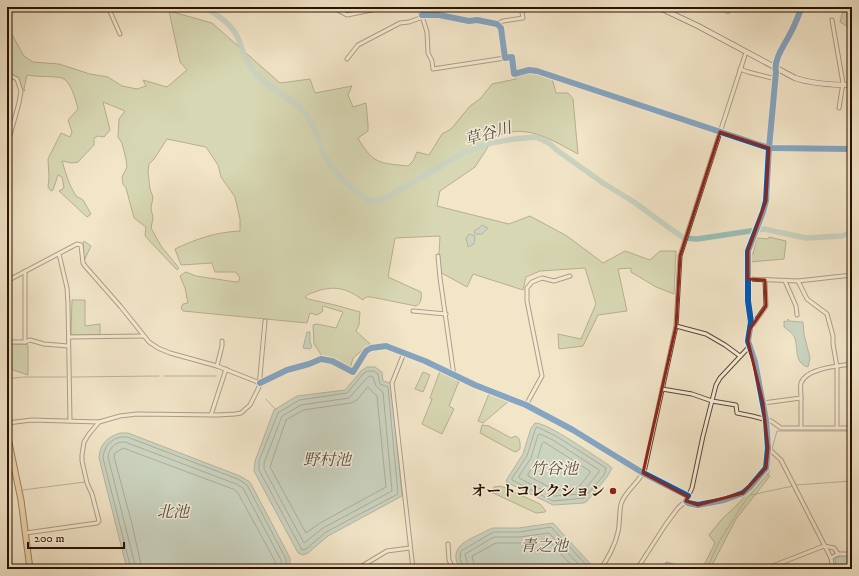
<svg xmlns="http://www.w3.org/2000/svg" width="859" height="576" font-family="'IM FELL DW Pica','Noto Serif JP',serif">
<style>
.green{fill:#b7c599;stroke:#706b4e}
.water{fill:#9bbfb9;stroke:#6e7970}
.lines{fill:none;stroke-linecap:round;stroke-linejoin:round}
.shore{stroke:#62685e;stroke-width:1}
.stream{stroke:#6e7970;stroke-width:1}
.river{stroke:#9bbfb9;stroke-width:5.5}
.street-casing{stroke:#5c4634;stroke-width:5}
.secondary-casing{stroke:#2a1102;stroke-width:6}
.primary-casing{stroke:#2a1102;stroke-width:7}
.street{stroke:#f7eedb;stroke-width:3}
.secondary{stroke:#f7eedb;stroke-width:4.5}
.primary{stroke:#e9c284;stroke-width:5}
.cycleway-casing{stroke:#f7eedb;stroke-width:8}
.cycleway{stroke:#0057b8;stroke-width:6}
.marked{fill:none;stroke:#8f2418;stroke-width:3;stroke-linejoin:round}
.poi-dot{fill:#8f2418;stroke:#f7eedb;stroke-width:1.5}
.labels{text-anchor:middle;dominant-baseline:central;stroke-width:3;stroke-linejoin:round;paint-order:stroke}
.poi-label{font-size:15px;font-weight:bold;fill:#2a1102;stroke:#f7eedb;text-anchor:end}
.water-label{font-size:16px;font-style:italic;fill:#524e42;stroke:#f7eedb}
</style>
<rect width="100%" height="100%" fill="#f2e5c8"/>
<filter id="stains"><feTurbulence type="fractalNoise" baseFrequency=".005" numOctaves="4"/><feColorMatrix values="0 0 0 0 .2 0 0 0 0 .09 0 0 0 0 .02 0 0 0 .5 -.17"/></filter>
<radialGradient id="worn" r=".72"><stop offset=".6" stop-color="#630" stop-opacity="0"/><stop offset="1" stop-color="#630" stop-opacity=".3"/></radialGradient>
<g class="green">
<path d="M717,7H737L728,14Z"/>
<path d="M844,7H852V29L840,22Z"/>
<path d="M169,11L212,23L280,83L310,79L315,93L352,86L348,95L353,107L366,103L368,124V131L358,138C373,164 379,163 408,166L413,161L417,152L429,155L442,134L451,129L470,106L480,99L492,84L516,79V74L532,71L552,78L556,93H568L573,99L578,154C557,143 535,128 510,132C505,133 500,135 495,136L475,167L440,191L437,206L509,224L530,216L567,236L603,263L625,251L650,260L660,251H676L674,294L656,287L631,272V268L618,269L627,311L598,315L583,346L559,349L558,334L581,339L596,304L585,268L540,271L526,277L523,290L473,274L467,287L438,271L440,236L395,238L388,277L421,292C422,297 421,304 416,306L371,297H366L363,300C347,289 337,285 317,291C313,293 309,293 305,297L308,299L335,305L360,312L359,325L356,331L370,344L353,358L350,369L332,359L322,356L314,344L313,325L317,324L336,328L343,312L323,306L322,307L323,311L317,315L310,313L307,323L183,311L181,308L183,304L188,303L185,288L180,276L186,272L196,276L236,282H238L240,278L236,272H215L212,263L181,265L175,249C196,239 216,232 240,231V219L235,197L221,177L218,165L206,147L167,139L154,159L149,164L148,171L150,189L153,197L151,208L153,218L151,228L161,246L179,268L177,270L145,236L146,227L134,218L126,188L123,184L122,177L127,167L126,159L122,143L118,137L119,119L125,111L103,102L110,130L104,137L98,136L94,138V145L78,162L72,163L62,161L67,177L71,187L76,196L83,200L91,214L87,217L59,191L64,188L62,177L58,175L53,190L51,191L48,187L49,178L48,159L61,133L70,137L72,132L68,120L78,109C76,101 71,81 62,78C58,76 34,77 27,75L24,89L25,91L22,90L18,79L7,73V42L8,39L7,38V23L12,28L10,31L24,56L33,62L59,64L90,74L108,77L122,86L137,89L146,86L143,80L167,87L187,70L180,62Z"/>
<path d="M769,237L786,241L784,259L750,262L749,254H753L757,238L768,239Z"/>
<path d="M84,241L91,246L84,261L83,245Z"/>
<path d="M72,300H85V326L100,324V335H73L71,334Z"/>
<path d="M7,344H27L28,346V375L7,368Z"/>
<path d="M440,371L459,381L449,406L454,409L442,434L422,424L432,399L430,398Z"/>
<path d="M423,372L430,375L423,392L415,389Z"/>
<path d="M490,391L510,400L483,423L478,421Z"/>
<path d="M482,425L489,426L511,438L516,436C521,439 520,444 520,449L516,452L513,451L480,433Z"/>
<path d="M766,472L770,476L736,519L710,569H702L715,543L709,535L722,519L738,504Z"/>
<path d="M501,486L540,504L546,511L545,512L536,513L491,492L494,487Z"/>
</g>
<g class="water">
<path d="M482,225L488,228L482,234H475L474,231L479,228Z"/>
<path d="M469,234L475,236L474,244L468,247L466,238Z"/>
<path d="M788,319L789,321L803,322L804,334L810,358L808,367C793,363 799,346 794,336C792,332 787,330 784,327V321L787,322Z"/>
<path d="M307,332H310V342L312,347L310,349L303,348Z"/>
<path d="M367,367H375L382,372L383,381L391,383L402,496L328,536L308,553L303,555L298,553L254,471L255,461L274,410L297,396L345,390L361,371Z"/>
<path d="M535,423C547,422 596,457 610,466L612,468L607,477L587,501L584,503L553,505L506,482L507,479L523,454L531,428Z"/>
<path d="M120,433H128L240,476L250,482L290,558V569H127L99,458C100,444 107,437 120,433Z"/>
<path d="M553,523L595,569H460C446,545 470,540 488,530L493,528H519Z"/>
<path d="M842,555H852V569H836L835,558Z"/>
<path d="M666,562H667L690,569H663Z"/>
</g>
<g class="lines">
<g class="shore">
<path d="M368,371H374L378,374L380,384L388,387L398,494L326,532L306,549L302,550L259,470V461L278,413L299,400L347,393L363,374Z"/>
<path d="M370,376L373,377L376,386L383,392L392,491L323,528L304,543L264,469V463L282,416L301,405L349,398L367,378Z"/>
<path d="M368,387L377,396L386,487L320,523L306,533L270,467L286,420L303,410L351,403L357,400Z"/>
<path d="M537,427L556,436L606,468L604,475L584,498L553,501L512,480V478L527,456L535,430Z"/>
<path d="M540,434L553,440L599,470V472L581,494L554,496L519,478V476L531,458L538,435Z"/>
<path d="M544,442L590,471V473L578,488L555,490L528,476V474L537,460L542,444Z"/>
<path d="M131,569L103,458C104,445 113,436 127,437L238,479L247,485L286,559V569"/>
<path d="M136,569L108,457C109,448 116,441 125,442L236,484L243,488L281,560V569"/>
<path d="M142,569L132,524L114,457L115,453L123,448L233,489L238,493L275,561V569"/>
<path d="M464,569L460,559L461,551L490,534L494,532H519L551,527L590,569"/>
<path d="M469,569L465,554L492,538L495,537H520L549,533L583,569"/>
<path d="M475,569L472,556L496,543H520L547,539L575,569"/>
</g>
<g class="stream">
<path d="M164,376H216"/>
<path d="M72,377L159,376"/>
<path d="M7,379L23,377H66"/>
<path d="M7,384L12,387L9,391"/>
<path d="M266,399L276,410"/>
<path d="M772,449L777,431H852"/>
<path d="M796,485L852,481"/>
<path d="M23,490L85,482"/>
<path d="M751,495L793,486"/>
<path d="M708,569V566L719,542L732,521L745,501L769,473L771,453"/>
</g>
<path class="river" d="M206,7C217,16 231,23 237,36C243,49 245,63 256,74C272,91 296,99 309,119C318,131 319,146 326,158C335,175 353,190 369,201L372,202L384,199L463,153L491,143L514,139L536,137L549,143L558,151L603,183L634,202L668,227L684,238L697,239L764,229L806,238L842,236L852,232"/>
<defs>
<g id="street">
<path d="M108,7L120,34"/>
<path d="M332,7L347,15L387,7"/>
<path d="M419,7L427,32L428,53L432,61L433,69L505,58"/>
<path d="M422,15H439L469,21L477,20L497,24L501,28L505,58L512,57L514,74L529,70L537,71L769,148L852,149"/>
<path d="M439,15L440,7"/>
<path d="M832,20L843,83L839,108"/>
<path d="M497,24L503,21L523,18L521,7"/>
<path d="M347,59L358,45L400,23L409,22L423,17"/>
<path d="M740,69L748,72L776,79"/>
<path d="M7,74L17,79L21,91L19,103L7,146"/>
<path d="M59,254L67,288L68,305L70,421"/>
<path d="M438,256L440,278L454,376"/>
<path d="M25,271V342"/>
<path d="M748,279L798,281L852,275"/>
<path d="M7,281L77,244L81,245L83,263L85,266L121,307L149,342L158,348L170,353L217,366L260,383"/>
<path d="M785,281L796,306L797,315"/>
<path d="M798,281L807,299L827,314L833,336V344L837,367V428"/>
<path d="M413,311L446,314"/>
<path d="M676,326L706,334L725,345L740,356"/>
<path d="M750,329L766,306L765,280"/>
<path d="M69,337L143,336"/>
<path d="M7,342H25L30,340L44,344L68,346"/>
<path d="M404,353L392,383L413,569"/>
<path d="M217,366L222,346V341"/>
<path d="M260,383L287,370L309,364L321,359L332,361L353,372L366,351L371,348L386,346L425,361L475,385L526,405L573,430L643,473L688,496"/>
<path d="M662,389L692,394L712,401L736,405L737,413L752,416L771,421L781,428H852"/>
<path d="M801,398V428"/>
<path d="M763,403L801,398C801,393 800,387 801,383C806,368 839,366 852,364"/>
<path d="M526,405L542,376L527,301V288L532,282L542,278L554,281L570,276"/>
<path d="M211,415L226,369"/>
<path d="M7,423L32,420L99,422L120,416L137,414L218,415L235,414L241,413L250,405L259,387L265,321"/>
<path d="M768,448L781,460L831,558L833,569"/>
<path d="M686,501L688,503L698,505L724,500L743,493L750,487L766,468L768,448L766,420L755,362L748,341L751,322L748,301V251L763,212L766,201L769,148L776,72C773,60 785,44 790,34C795,25 798,16 802,7"/>
<path d="M26,533L97,523L99,521L92,494L87,483L82,461V455L84,442L89,434L99,422"/>
<path d="M448,544L449,560L453,569"/>
<path d="M831,558L838,554H852"/>
<path d="M357,569L387,551L410,548"/>
<path d="M601,569C608,557 615,546 618,532C620,523 619,513 621,504C625,490 641,482 645,468L676,326L680,256L746,52"/>
<path d="M637,569L666,524L678,508L686,501L692,488L703,436L716,385L720,378L749,347"/>
<path d="M765,569L824,546L834,548L838,554"/>
</g>
<path id="secondary" d="M658,7L698,26L795,78C813,84 832,85 852,85"/>
<path id="primary" d="M7,433L21,500L30,569"/>
</defs>
<use href="#street" class="street-casing"/>
<use href="#secondary" class="secondary-casing"/>
<use href="#primary" class="primary-casing"/>
<use href="#street" class="street"/>
<use href="#secondary" class="secondary"/>
<use href="#primary" class="primary"/>
<defs>
<g id="cycleway">
<path d="M422,15H439L469,21L477,20L497,24L501,28L505,58L512,57L514,74L529,70L537,71L769,148L852,149"/>
<path d="M260,383L287,370L309,364L321,359L332,361L353,372L366,351L371,348L386,346L425,361L475,385L526,405L573,430L643,473L688,496"/>
<path d="M686,501L688,503L698,505L724,500L743,493L750,487L766,468L768,448L766,420L755,362L748,341L751,322L748,301V251L763,212L766,201L769,148L776,72C773,60 785,44 790,34C795,25 798,16 802,7"/>
</g>
</defs>
<use href="#cycleway" class="cycleway-casing"/>
<use href="#cycleway" class="cycleway"/>
</g>
<path d="M0 0H859V576H0ZM720,132L769,148L766,201L748,251V279L765,280L766,306L750,329L748,341L763,403L768,448L766,468L743,493L698,505L686,501L688,497L643,473L676,326L680,256Z" fill="#f2e5c8" fill-opacity=".55" fill-rule="evenodd"/>
<path class="marked" d="M720,132L769,148L766,201L748,251V279L765,280L766,306L750,329L748,341L763,403L768,448L766,468L743,493L698,505L686,501L688,497L643,473L676,326L680,256Z"/>
<circle class="poi-dot" cx="613" cy="491" r="4"/>
<g class="labels">
<g class="poi-label">
<text x="605" y="491">オートコレクション</text>
</g>
<g class="water-label">
<text transform="translate(488 134) rotate(-16)">草谷川</text>
<text x="327" y="460">野村池</text>
<text x="554" y="469">竹谷池</text>
<text x="173" y="512">北池</text>
<text x="544" y="546">青之池</text>
</g>
</g>
<rect width="859" height="576" fill="none" stroke="#f2e5c8" stroke-width="24"/>
<rect x="8" y="8" width="843" height="560" fill="none" stroke="#2a1102" stroke-width="2"/>
<rect x="12" y="12" width="835" height="552" fill="none" stroke="#2a1102"/>
<path d="M28 542v6h96v-6" fill="none" stroke="#2a1102" stroke-width="2"/>
<text x="34" y="542" font-size="12" fill="#2a1102" stroke="#f7eedb" stroke-width="3" paint-order="stroke">200 m</text>
<rect width="100%" height="100%" filter="url(#stains)"/>
<rect width="100%" height="100%" fill="url(#worn)"/>
</svg>
